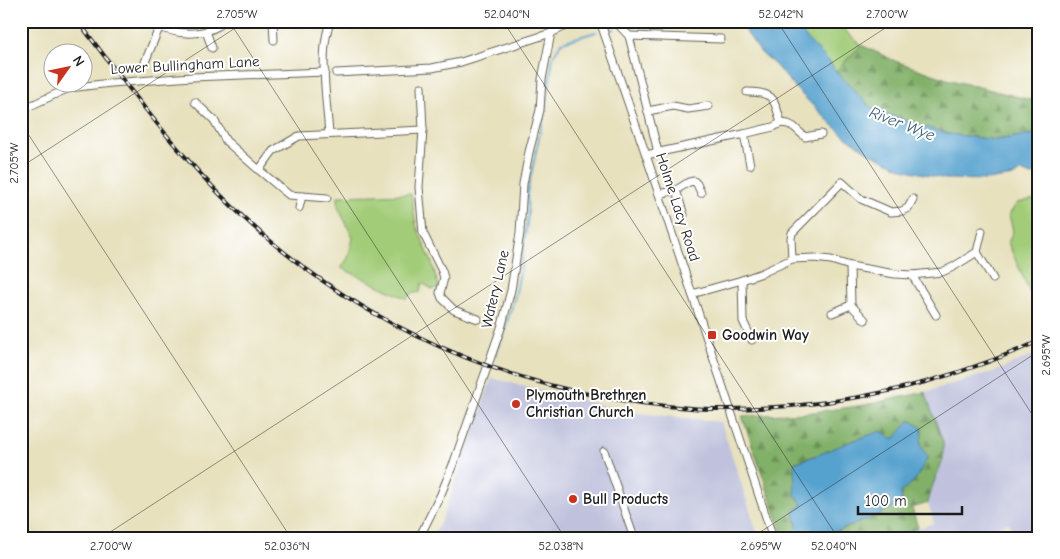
<svg xmlns="http://www.w3.org/2000/svg" width="1060" height="559" font-family="'Comic Neue',sans-serif">
<style>
.industrial{fill:#c0c2dd}
.green{fill:#a2cc78;stroke:#5f744a}
.forest{fill:url(#forest-firs);stroke:#4e6642}
.water{fill:#57a2cf;stroke:#3a5f76}
.lines{fill:none;stroke-linecap:round;stroke-linejoin:round}
.stream{stroke:#57a2cf;stroke-width:2}
.minor-casing{stroke:#636155;stroke-width:9}
.minor{stroke:#fff;stroke-width:7}
.rail-casing{stroke:#1c1c1c;stroke-width:4}
.rail{stroke:#fff;stroke-width:2;stroke-dasharray:5.5;stroke-linecap:butt}
.ticks{fill:none;stroke:#1c1c1c;stroke-width:1;stroke-opacity:0.45}
.poi-dot{fill:#c8321e;stroke:#fff;stroke-width:2}
.labels{text-anchor:middle;dominant-baseline:central;stroke-width:4;stroke-linejoin:round;paint-order:stroke}
.street-label{font-size:15px;fill:#1c1c1c;stroke:#fff}
.poi-label{font-size:15px;font-weight:bold;fill:#1c1c1c;stroke:#fff;text-anchor:start}
.water-label{font-size:16px;font-style:italic;fill:#3a5f76;stroke:#fff}
.neatline{fill:none;stroke:#1c1c1c;stroke-width:2}
.ticks-label{font-size:12px;text-anchor:middle;fill:#1c1c1c}
</style>
<defs>
<pattern id="forest-firs" width="22" height="20" patternUnits="userSpaceOnUse" patternTransform="scale(1.25)"><rect width="22" height="20" fill="#81b068"/><path d="M5 1l3.5 6h-7zM16 11l3.5 6h-7z" fill="#698e55"/></pattern>
</defs>
<rect width="100%" height="100%" fill="#fff"/>
<filter id="ink" filterUnits="userSpaceOnUse"><feTurbulence type="fractalNoise" baseFrequency=".02" numOctaves="2"/><feDisplacementMap in="SourceGraphic" scale="10" xChannelSelector="R" yChannelSelector="G"/><feConvolveMatrix kernelMatrix="1 2 1 2 8 2 1 2 1" color-interpolation-filters="sRGB"/></filter>
<filter id="wash" filterUnits="userSpaceOnUse"><feTurbulence type="fractalNoise" baseFrequency=".0096" numOctaves="4" result="noise"/><feDisplacementMap in="SourceGraphic" scale="20" xChannelSelector="R" yChannelSelector="G"/><feGaussianBlur stdDeviation="1.12" result="paint"/><feColorMatrix in="noise" values="0 0 0 0 0 0 0 0 0 0 0 0 0 0 0 0 0 1.4 0 .05"/><feComposite in="paint" operator="in"/></filter>
<g filter="url(#wash)">
<rect width="100%" height="100%" fill="#e7e1be"/>
<g class="industrial">
<path d="M1039,352V538H1015L1009,523L971,536L969,530L954,535L952,529L943,532L944,538H890L934,523L928,503L943,442L925,392L999,370Z"/>
<path d="M492,378L629,412L721,422L759,538H430L441,522Z"/>
</g>
<g class="green">
<path d="M794,21H835L861,45L836,71L828,60L807,39Z"/>
<path d="M411,194L416,225L432,263L439,288L432,289L422,283L420,292L410,294L407,299L341,268L348,258L353,238L338,207V196Z"/>
<path d="M1039,198V315L1035,304L1008,243L1013,231L1009,215L1017,203Z"/>
</g>
<g class="forest">
<path d="M861,45L895,61L947,79L1031,100L1039,98V133L996,140L949,134L917,125L871,108L836,71Z"/>
<path d="M925,392L943,442V460L932,487L928,503L912,508L918,528L889,538H815L835,532L878,515L902,502L901,492L915,480L921,447L922,428L910,420L894,439L820,454L794,463L803,505L794,511L799,536L805,538H784L742,416L806,413L865,405Z"/>
</g>
<g class="water">
<path d="M738,21H794L807,39L828,60L836,71L871,108L917,125L949,134L996,140L1039,133V174L1031,175L1021,171L1015,176L987,180L945,179L903,169L866,151L841,133L800,93L775,65L761,53Z"/>
<path d="M910,420L922,428L921,447L928,457L915,480L901,492L902,502L878,515L835,532L815,538L799,537L794,511L803,505L795,495L794,463L820,454L849,442L881,431L894,439Z"/>
</g>
<g class="lines">
<g class="stream">
<path d="M628,27L659,21"/>
<path d="M607,30L615,29"/>
<path d="M496,355L515,297L521,267L528,215L527,193L547,101L553,56L562,42L596,32"/>
</g>
</g>
</g>
<g filter="url(#ink)">
<g class="lines">
<defs>
<g id="minor">
<path d="M144,21C163,30 185,37 206,31C211,30 216,27 220,25"/>
<path d="M273,21L274,40"/>
<path d="M600,21L646,155L773,538"/>
<path d="M615,21L629,36L658,152"/>
<path d="M206,31L212,48"/>
<path d="M629,36L721,39"/>
<path d="M145,62L159,28"/>
<path d="M336,73L432,68L461,62L551,33L576,21"/>
<path d="M747,92C775,92 774,99 781,123"/>
<path d="M195,102L214,120L226,141L259,170"/>
<path d="M21,108L32,105L69,88L111,83L192,77L325,72"/>
<path d="M648,111L673,106L688,109L709,106"/>
<path d="M423,130L419,187L423,233L442,271L444,278L440,293L442,298L454,310L478,319"/>
<path d="M329,134C327,104 318,47 331,21"/>
<path d="M744,134L750,165"/>
<path d="M646,155L744,134L773,127L781,123L788,124L794,127L805,137L821,134"/>
<path d="M676,190L684,215"/>
<path d="M659,194L676,190L689,182L694,181L697,184L701,193"/>
<path d="M327,198L289,195L259,170L273,151L299,136L423,130L421,87"/>
<path d="M299,208L302,196"/>
<path d="M982,231L977,252L993,279"/>
<path d="M792,259L791,238L792,233L842,182L861,199L891,212L902,211L908,208L913,199"/>
<path d="M912,275L936,315"/>
<path d="M742,280L743,321L752,340"/>
<path d="M692,294L742,280L762,273L792,259L814,258L831,260L850,266L895,274L912,275L942,272L953,267L977,252"/>
<path d="M851,305L865,320"/>
<path d="M832,313L851,305L850,266"/>
<path d="M604,451L634,538"/>
<path d="M419,538L441,494L454,462L502,325L511,290L520,233L523,184L529,152L540,110L542,79L551,33"/>
</g>
</defs>
<use href="#minor" class="minor-casing"/>
<use href="#minor" class="minor"/>
<defs>
<path id="rail" d="M78,21C136,98 194,177 268,239C389,341 534,397 691,408C713,410 736,409 758,408C855,404 950,381 1039,341"/>
</defs>
<use href="#rail" class="rail-casing"/>
<use href="#rail" class="rail"/>
</g>
</g>
<path class="ticks" d="M229,21L565,538M503,21L838,538M777,21L1039,425M21,123L291,538M21,167L246,21M101,538L896,21M751,538L1039,351"/>
<g class="poi-dot">
<rect x="707" y="330" width="10" height="10" rx="2.5"/>
<circle cx="516" cy="404" r="5"/>
<circle cx="573" cy="499" r="5"/>
</g>
<g class="labels">
<g class="street-label">
<text transform="translate(185 65) rotate(-3)">Lower Bullingham Lane</text>
<text transform="translate(678 207) rotate(72)">Holme Lacy Road</text>
<text transform="translate(495 289) rotate(-77)">Watery Lane</text>
</g>
<g class="poi-label">
<text x="722" y="335">Goodwin Way</text>
<text x="526" y="395">Plymouth Brethren<tspan x="526" dy="17">Christian Church</tspan></text>
<text x="583" y="499">Bull Products</text>
</g>
<g class="water-label">
<text transform="translate(902 124) rotate(21)">River Wye</text>
</g>
</g>
<rect width="1060" height="559" fill="none" stroke="#fff" stroke-width="55"/>
<g transform="translate(68 68) rotate(57)"><circle r="24" fill="#ffffff" stroke="#a4a4a4"/>
<path d="M0-4L9 19L0 12L-9 19Z" fill="#c8321e"/>
<text y="-8" font-size="14" font-weight="bold" text-anchor="middle" fill="#1c1c1c">N</text>
</g>
<path d="M858 506v8h104v-8" fill="none" stroke="#1c1c1c" stroke-width="2.5"/>
<text x="865" y="506" font-size="15" fill="#1c1c1c" stroke="#ffffff" stroke-width="4" paint-order="stroke">100 m</text>
<rect x="28" y="28" width="1004" height="504" class="neatline"/>
<g class="ticks-label">
<text x="237" y="18">2.705°W</text>
<text x="507" y="18">52.040°N</text>
<text x="781" y="18">52.042°N</text>
<text x="887" y="18">2.700°W</text>
<text transform="translate(14 163) rotate(-90)" y="4">2.705°W</text>
<text transform="translate(1046 355) rotate(-90)" y="4">2.695°W</text>
<text x="111" y="550">2.700°W</text>
<text x="287" y="550">52.036°N</text>
<text x="561" y="550">52.038°N</text>
<text x="761" y="550">2.695°W</text>
<text x="834" y="550">52.040°N</text>
</g>
</svg>
